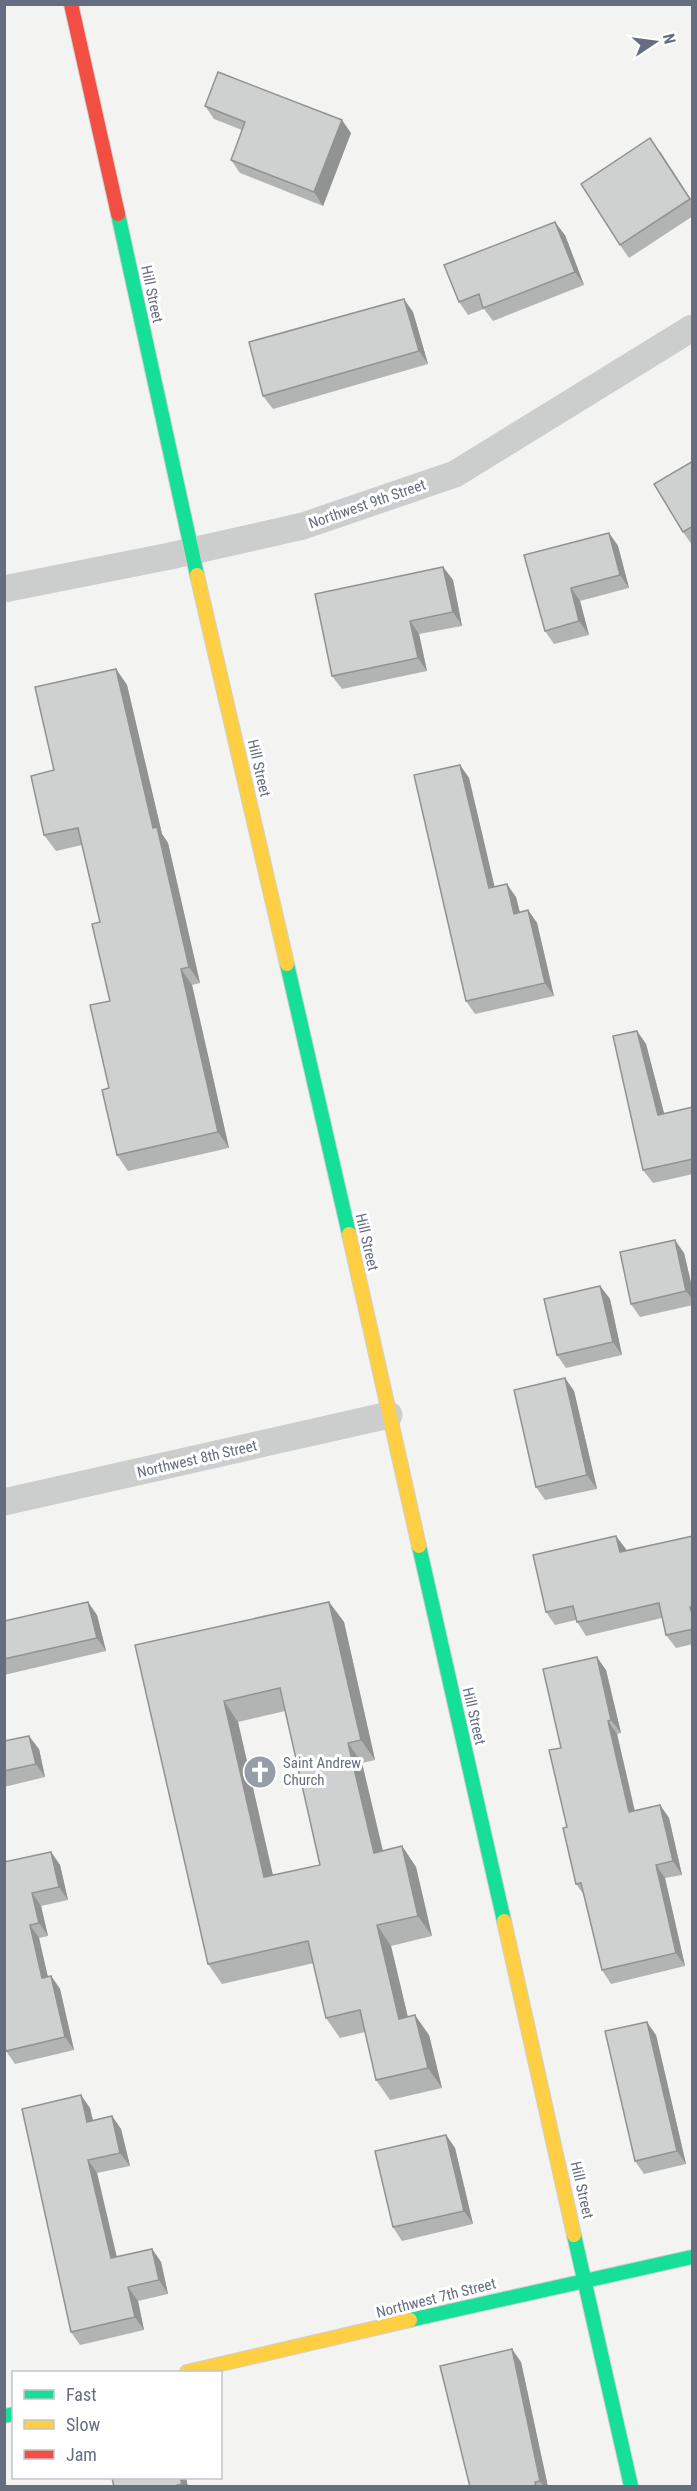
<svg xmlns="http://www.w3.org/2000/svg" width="697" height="2491" font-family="'Roboto Condensed',sans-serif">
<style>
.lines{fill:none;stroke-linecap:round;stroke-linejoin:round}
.fast-casing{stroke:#cfd0d0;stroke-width:16}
.slow-casing{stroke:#cfd0d0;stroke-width:16}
.jam-casing{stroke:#cfd0d0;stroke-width:16}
.street{stroke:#cccdcd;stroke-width:27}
.fast{stroke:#16e098;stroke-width:14}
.slow{stroke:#ffcf43;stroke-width:14}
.jam{stroke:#f24e42;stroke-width:14}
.wall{fill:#b2b3b3;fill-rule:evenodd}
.shaded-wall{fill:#919292}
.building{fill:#cfd0d0;stroke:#919292;stroke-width:1.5;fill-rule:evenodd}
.labels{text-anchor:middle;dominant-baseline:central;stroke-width:6;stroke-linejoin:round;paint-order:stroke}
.street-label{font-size:15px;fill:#656e80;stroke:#fff}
.poi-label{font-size:15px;fill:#656e80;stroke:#fff;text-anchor:start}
</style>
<rect width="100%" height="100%" fill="#f3f4f2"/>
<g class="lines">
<defs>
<g id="fast">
<path d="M118,214L197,575"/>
<path d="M287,964L349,1234"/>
<path d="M419,1546L504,1921"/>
<path d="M574,2235L631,2486"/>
<path d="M410,2320L692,2257"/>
<path d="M4,2416L14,2414"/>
</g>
<g id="slow">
<path d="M197,575L287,964"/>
<path d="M349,1234L419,1546"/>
<path d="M504,1921L574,2235"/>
<path d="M187,2372L410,2320"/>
</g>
<path id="jam" d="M71,4L118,214"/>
</defs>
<use href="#fast" class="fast-casing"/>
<use href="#slow" class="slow-casing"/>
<use href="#jam" class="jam-casing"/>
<g class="street">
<path d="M4,589L170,556L303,526L455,474L692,328"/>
<path d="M4,1502L389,1415"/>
</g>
<use href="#fast" class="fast"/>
<use href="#slow" class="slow"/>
<use href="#jam" class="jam"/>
</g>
<g class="wall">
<path d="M205,106L351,133L323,206L240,173L231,160L242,130L214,119Z"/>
<path d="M660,151L693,202V216L629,258L620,245Z"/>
<path d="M565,235L584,285L493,321L484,309L468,315L459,302Z"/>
<path d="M413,312L428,364L273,409L263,396Z"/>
<path d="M693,461V545H692L683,532Z"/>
<path d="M609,533L618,546L629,588L580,601L589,635L554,644L545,631L524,555Z"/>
<path d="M443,567L453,580L462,626L419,634L427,671L342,689L332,676Z"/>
<path d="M116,669L127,685L162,834L168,843L200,983L192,985L229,1148L128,1171L117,1155L109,1088L110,1001L100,922L82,845L56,851L44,835L54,770Z"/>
<path d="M460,765L469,778L494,886L516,897L520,912L528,910L537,923L554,996L475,1014L466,1001Z"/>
<path d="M637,1031L646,1044L664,1114L693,1107V1174L653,1183L643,1170Z"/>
<path d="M684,1253L693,1291V1305L640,1317L631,1304Z"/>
<path d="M600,1286L610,1299L622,1355L566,1368L557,1355Z"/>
<path d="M565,1378L574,1391L597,1489L545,1500L536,1487Z"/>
<path d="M693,1536V1644L676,1648L666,1635L662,1618L586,1636L576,1620L555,1625L546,1612L626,1549V1551Z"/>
<path d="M329,1602L344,1622L375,1760L362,1763L383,1851L402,1846L416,1867L432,1936L391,1946L408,2017L429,2035L442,2088L390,2100L376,2080L365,2032L340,2038L326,2018L314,1963L222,1984L208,1964L135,1645ZM285,1711L320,1865L273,1875L238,1722Z"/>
<path d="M97,1615L106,1651L4,1675V1621Z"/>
<path d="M606,1670L621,1733L617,1734L635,1811L660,1805L669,1818L682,1875L665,1878L685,1966L611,1984L602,1970L584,1895L576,1884L567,1827L561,1748Z"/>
<path d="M4,1741L39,1749L45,1777L4,1787Z"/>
<path d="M51,1852L60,1865L68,1900L41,1906L48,1936L39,1938L48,1977L51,1976L60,1989L74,2050L15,2064L6,2051L4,1862Z"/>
<path d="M656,2035L686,2164L644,2174L635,2161Z"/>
<path d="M90,2108L93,2120L112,2116L121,2129L130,2166L97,2173L117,2257L152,2249L161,2262L168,2294L138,2301L144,2330L80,2345L71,2332Z"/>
<path d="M446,2135L455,2148L473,2224L402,2241L393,2227Z"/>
<path d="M521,2362L548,2487H470Z"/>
<path d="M112,2478H186L188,2487H114Z"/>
</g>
<g class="shaded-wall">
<path d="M342,120L351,133L323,206L314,192Z"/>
<path d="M555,222L565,235L584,285L575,272Z"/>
<path d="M404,299L413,312L428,364L419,351Z"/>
<path d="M609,533L618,546L629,588L620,575Z"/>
<path d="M443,567L453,580L462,626L453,612Z"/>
<path d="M571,588L580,601L589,635L579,621Z"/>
<path d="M410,621L419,634L427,671L418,658Z"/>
<path d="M116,669L127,685L162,834L168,843L200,983L189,967L153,828Z"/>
<path d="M460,765L469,778L498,901L489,888Z"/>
<path d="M507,884L516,897L523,927L514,914Z"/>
<path d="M528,910L537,923L554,996L545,983Z"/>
<path d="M181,969L192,985L229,1148L218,1132Z"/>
<path d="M637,1031L646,1044L668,1128L658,1115Z"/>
<path d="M675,1240L684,1253L693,1291V1300L686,1291Z"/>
<path d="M600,1286L610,1299L622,1355L613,1342Z"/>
<path d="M565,1378L574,1391L597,1489L587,1475Z"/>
<path d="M616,1536L626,1549L629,1565L620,1552Z"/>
<path d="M88,1602L97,1615L106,1651L97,1638Z"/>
<path d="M329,1602L344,1622L375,1760L361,1740Z"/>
<path d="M597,1657L606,1670L621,1733L611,1720Z"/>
<path d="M224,1701L238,1722L278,1898L264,1877Z"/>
<path d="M608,1721L617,1734L638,1826L629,1812Z"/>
<path d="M29,1736L39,1749L45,1777L36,1764Z"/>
<path d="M348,1743L362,1763L388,1873L374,1853Z"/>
<path d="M660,1805L669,1818L682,1875L673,1861Z"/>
<path d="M402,1846L416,1867L432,1936L418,1916Z"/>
<path d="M51,1852L60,1865L68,1900L59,1887Z"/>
<path d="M656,1865L665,1878L685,1966L676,1953Z"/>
<path d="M32,1893L41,1906L48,1936L39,1923Z"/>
<path d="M30,1925L39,1938L51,1991L42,1978Z"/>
<path d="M377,1925L391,1946L413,2039L399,2019Z"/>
<path d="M51,1976L60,1989L74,2050L65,2037Z"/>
<path d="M415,2015L429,2035L442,2088L428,2068Z"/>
<path d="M647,2022L656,2035L686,2164L677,2151Z"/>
<path d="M81,2095L90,2108L96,2135L87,2122Z"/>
<path d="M112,2116L121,2129L130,2166L120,2153Z"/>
<path d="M446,2135L455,2148L473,2224L464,2211Z"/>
<path d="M88,2160L97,2173L120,2272L111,2258Z"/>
<path d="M152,2249L161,2262L168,2294L159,2280Z"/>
<path d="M128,2287L138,2301L144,2330L135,2317Z"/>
<path d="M512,2349L521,2362L548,2487H544L540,2481Z"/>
<path d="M180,2478H186L188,2487H184L182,2484Z"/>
</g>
<g class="building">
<path d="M218,72L342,120L314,192L231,160L245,122L205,106Z"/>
<path d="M650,138L690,199L620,245L581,184Z"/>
<path d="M555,222L575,272L483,308L479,294L459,302L444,265Z"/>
<path d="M404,299L419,351L263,396L249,342Z"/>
<path d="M693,461V526L683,532L654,484Z"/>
<path d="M609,533L620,575L571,588L579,621L545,631L524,555Z"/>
<path d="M443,567L453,612L410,621L418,658L332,676L315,594Z"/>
<path d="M116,669L153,828L157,827L189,967L181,969L218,1132L117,1155L102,1090L109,1088L90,1005L110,1001L92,924L100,922L78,828L44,835L31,776L54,770L35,687Z"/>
<path d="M460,765L489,888L507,884L514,914L528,910L545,983L466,1001L414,775Z"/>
<path d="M637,1031L658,1115L693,1107V1159L643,1170L613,1036Z"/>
<path d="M675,1240L686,1291L631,1304L620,1252Z"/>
<path d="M600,1286L613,1342L557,1355L544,1299Z"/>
<path d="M565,1378L587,1475L536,1487L514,1390Z"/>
<path d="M616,1536L620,1552L693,1536V1607H690L693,1617V1629L666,1635L659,1603L577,1622L573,1606L546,1612L533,1555Z"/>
<path d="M88,1602L97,1638L4,1659V1621Z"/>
<path d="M329,1602L361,1740L348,1743L374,1853L402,1846L418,1916L377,1925L399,2019L415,2015L428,2068L376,2080L360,2010L326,2018L308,1941L208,1964L135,1645ZM280,1688L320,1865L264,1877L224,1701Z"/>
<path d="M597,1657L611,1720L608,1721L629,1812L660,1805L673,1861L656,1865L676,1953L602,1970L581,1883L576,1884L563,1828L567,1827L549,1750L561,1748L543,1669Z"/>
<path d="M29,1736L36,1764L4,1771V1741Z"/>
<path d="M51,1852L59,1887L32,1893L39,1923L30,1925L42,1978L51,1976L65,2037L6,2051L4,2045V1862Z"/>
<path d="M647,2022L677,2151L635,2161L605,2031Z"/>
<path d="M81,2095L87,2122L112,2116L120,2153L88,2160L111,2258L152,2249L159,2280L128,2287L135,2317L71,2332L22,2109Z"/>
<path d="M446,2135L464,2211L393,2227L375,2151Z"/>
<path d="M512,2349L540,2481L535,2482L536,2487H470L440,2366Z"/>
<path d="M112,2478H180L182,2484L170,2487H114Z"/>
</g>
<defs>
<symbol id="church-disc" viewBox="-11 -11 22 22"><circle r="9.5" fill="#979da8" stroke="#fff"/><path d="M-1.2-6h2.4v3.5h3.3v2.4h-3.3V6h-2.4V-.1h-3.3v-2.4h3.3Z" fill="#fff"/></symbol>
</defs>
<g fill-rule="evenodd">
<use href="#church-disc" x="241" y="1753" width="38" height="38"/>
</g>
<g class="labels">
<g class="street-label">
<text transform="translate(152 294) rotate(78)">Hill Street</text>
<text transform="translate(367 504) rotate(-19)">Northwest 9th Street</text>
<text transform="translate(259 768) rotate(77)">Hill Street</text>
<text transform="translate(367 1242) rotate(77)">Hill Street</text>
<text transform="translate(197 1459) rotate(-13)">Northwest 8th Street</text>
<text transform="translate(474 1716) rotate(77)">Hill Street</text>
<text transform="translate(582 2190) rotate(77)">Hill Street</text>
<text transform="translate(436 2298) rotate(-14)">Northwest 7th Street</text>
</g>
<g class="poi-label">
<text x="283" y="1763">Saint Andrew<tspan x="283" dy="17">Church</tspan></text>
</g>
</g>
<rect width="697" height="2491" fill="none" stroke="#656e80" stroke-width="12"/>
<rect x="12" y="2371" width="210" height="108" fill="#ffffff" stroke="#c1c5cc" stroke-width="1.5"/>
<rect x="24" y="2390" width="30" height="9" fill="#16e098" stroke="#c1c5cc" stroke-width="1.5"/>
<text x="66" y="2401" font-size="18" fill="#656e80">Fast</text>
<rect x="24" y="2420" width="30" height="9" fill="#ffcf43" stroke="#c1c5cc" stroke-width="1.5"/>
<text x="66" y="2431" font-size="18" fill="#656e80">Slow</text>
<rect x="24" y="2450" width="30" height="9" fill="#f24e42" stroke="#c1c5cc" stroke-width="1.5"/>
<text x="66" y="2461" font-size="18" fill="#656e80">Jam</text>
<g transform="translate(655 42) rotate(77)" stroke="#ffffff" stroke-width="4.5" paint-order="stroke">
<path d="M0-4.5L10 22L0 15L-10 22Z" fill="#656e80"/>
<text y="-9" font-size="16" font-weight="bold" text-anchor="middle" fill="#656e80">N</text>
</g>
</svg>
